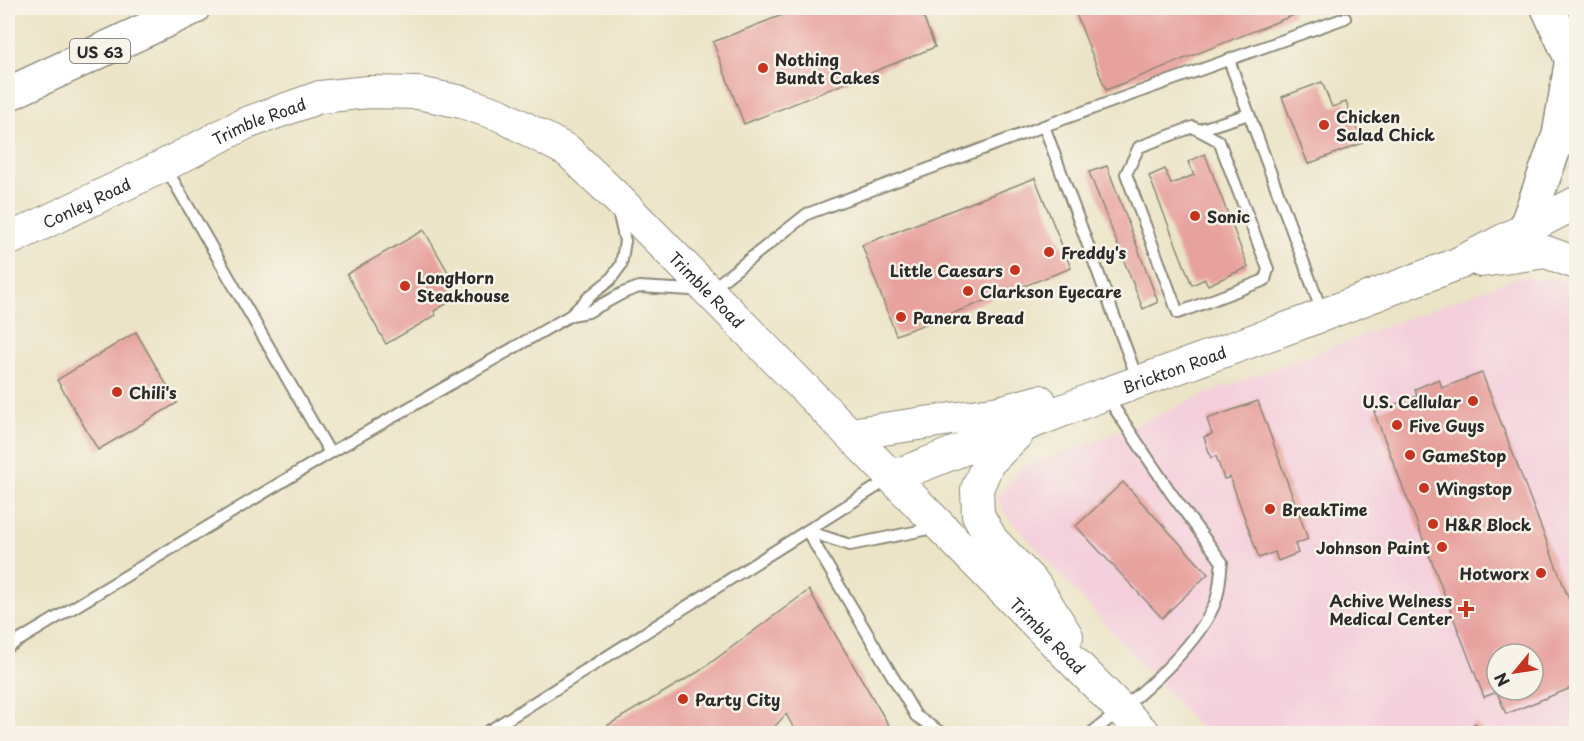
<svg xmlns="http://www.w3.org/2000/svg" width="1584" height="741" font-family="'Playpen Sans',sans-serif">
<style>
.built{fill:#f4cfdc;fill-rule:evenodd}
.building{fill:#e8a29e;fill-rule:evenodd}
.lines{fill:none;stroke-linecap:round;stroke-linejoin:round}
.lane-casing{stroke:#8b8878;stroke-width:14}
.secondary-casing{stroke:#8b8878;stroke-width:34}
.primary-casing{stroke:#8b8878;stroke-width:36}
.highway-casing{stroke:#8b8878;stroke-width:36}
.lane{stroke:#fff;stroke-width:10}
.secondary{stroke:#fff;stroke-width:32}
.primary{stroke:#fff;stroke-width:33}
.highway{stroke:#fff;stroke-width:33}
.poi-dot{fill:#c8321e;stroke:#f7f3e8;stroke-width:2}
.labels{text-anchor:middle;dominant-baseline:central;stroke-width:5;stroke-linejoin:round;paint-order:stroke}
.shield{fill:#f7f3e8;stroke:#686764;stroke-width:1.5}
.shield-label{font-size:15px;font-weight:bold;fill:#2b2b2b}
.poi-label{font-size:16px;font-weight:bold;fill:#2b2b2b;stroke:#f7f3e8;text-anchor:start}
.street-label{font-size:16px;fill:#2b2b2b;stroke:#f7f3e8}
</style>
<rect width="100%" height="100%" fill="#f7f3e8"/>
<filter id="ink" filterUnits="userSpaceOnUse"><feTurbulence type="fractalNoise" baseFrequency=".0167" numOctaves="2"/><feDisplacementMap in="SourceGraphic" scale="12" xChannelSelector="R" yChannelSelector="G"/><feConvolveMatrix kernelMatrix="1 2 1 2 8 2 1 2 1" color-interpolation-filters="sRGB"/></filter>
<filter id="wash" filterUnits="userSpaceOnUse"><feTurbulence type="fractalNoise" baseFrequency=".008" numOctaves="4" result="noise"/><feDisplacementMap in="SourceGraphic" scale="24" xChannelSelector="R" yChannelSelector="G"/><feGaussianBlur stdDeviation="1.35" result="paint"/><feColorMatrix in="noise" values="0 0 0 0 0 0 0 0 0 0 0 0 0 0 0 0 0 1.4 0 .05"/><feComposite in="paint" operator="in"/></filter>
<g filter="url(#wash)">
<rect width="100%" height="100%" fill="#ebe4c6"/>
<path class="built" d="M1518,277L1576,281V733H1204L1008,517L997,498L1021,468L1129,428L1203,395ZM1497,654H1533V690H1497Z"/>
<g id="blocks">
<g class="building">
<path d="M800,8H920L935,47L744,124L713,42Z"/>
<path d="M1077,8H1292L1294,15L1106,90L1074,9Z"/>
<path d="M1322,82L1332,107L1346,102L1362,143L1308,164L1282,97Z"/>
<path d="M1205,154L1248,267L1208,285L1205,279L1192,285L1149,176L1165,169L1171,184L1194,175L1188,162Z"/>
<path d="M1107,166L1158,302L1143,309L1089,172Z"/>
<path d="M1035,178L1071,268L896,335L862,245Z"/>
<path d="M424,230L461,295L434,311L436,315L386,344L347,274Z"/>
<path d="M136,332L177,403L98,450L57,380Z"/>
<path d="M1482,373L1576,618V686L1506,714L1497,692L1484,697L1374,412L1417,396L1415,389L1439,379L1442,388ZM1497,654H1533V690H1497Z"/>
<path d="M1258,401L1308,539L1295,544L1298,553L1278,561L1275,552L1259,558L1230,477L1224,479L1216,456L1211,458L1204,437L1212,434L1207,419Z"/>
<path d="M1123,482L1208,574L1162,618L1076,526Z"/>
<path d="M809,590L894,734H797L786,714L768,734H613L608,725L698,672Z"/>
<path d="M1475,723L1485,734H1464Z"/>
</g>
</g>
</g>
<g filter="url(#ink)">
<use href="#blocks" fill-opacity="0" stroke="#8b8878" stroke-width="1.5"/>
<g class="lines">
<defs>
<g id="lane">
<path d="M1229,60L1322,312"/>
<path d="M1044,126L1345,18"/>
<path d="M1193,127L1219,141L1268,269L1265,280L1178,313L1126,174L1139,147Z"/>
<path d="M1198,130L1249,114"/>
<path d="M166,168L330,453"/>
<path d="M571,315L588,312L623,293L639,287L709,291L807,214L1044,126L1137,378"/>
<path d="M807,531L916,716L943,734"/>
<path d="M807,531L850,545L934,528"/>
<path d="M8,647L330,453L571,315L590,296L610,280L621,265L625,241L618,211"/>
<path d="M484,734L889,479"/>
<path d="M1090,734C1131,703 1195,651 1215,603C1220,591 1220,575 1222,562L1171,493L1107,397"/>
</g>
<g id="secondary">
<path id="s1" d="M8,240L165,165L244,124L320,97L368,92L418,93L462,102L500,115L568,151L615,196L1145,734"/>
<path d="M1481,261L1546,252L1576,263"/>
<path d="M1018,433L988,463L977,489L978,515L992,540L1035,585L1067,636"/>
<path d="M850,434L999,412L1040,401"/>
<path id="s2" d="M892,477L1105,394L1307,321L1457,264L1576,203"/>
</g>
<g id="primary">
<path d="M1548,8L1576,69"/>
<path d="M1525,229L1559,135L1572,59"/>
</g>
<path id="highway" d="M8,94L193,8"/>
</defs>
<use href="#lane" class="lane-casing"/>
<use href="#secondary" class="secondary-casing"/>
<use href="#primary" class="primary-casing"/>
<use href="#highway" class="highway-casing"/>
<use href="#lane" class="lane"/>
<use href="#secondary" class="secondary"/>
<use href="#primary" class="primary"/>
<use href="#highway" class="highway"/>
</g>
</g>
<g class="poi-dot">
<circle cx="763" cy="68" r="6"/>
<circle cx="1324" cy="125" r="6"/>
<circle cx="1195" cy="216" r="6"/>
<circle cx="1049" cy="252" r="6"/>
<circle cx="1015" cy="270" r="6"/>
<circle cx="405" cy="286" r="6"/>
<circle cx="968" cy="291" r="6"/>
<circle cx="901" cy="317" r="6"/>
<circle cx="117" cy="392" r="6"/>
<circle cx="1473" cy="401" r="6"/>
<circle cx="1397" cy="425" r="6"/>
<circle cx="1410" cy="455" r="6"/>
<circle cx="1424" cy="488" r="6"/>
<circle cx="1270" cy="509" r="6"/>
<circle cx="1433" cy="524" r="6"/>
<circle cx="1442" cy="547" r="6"/>
<circle cx="1541" cy="573" r="6"/>
<path d="M1463 600h6v6h6v6h-6v6h-6v-6h-6v-6h6z"/>
<circle cx="683" cy="699" r="6"/>
</g>
<g class="labels">
<rect class="shield" x="70" y="39" width="60" height="24" rx="4.5"/>
<g class="shield-label">
<text x="100" y="51">US 63</text>
</g>
<g class="poi-label">
<text x="775" y="59">Nothing<tspan x="775" dy="18">Bundt Cakes</tspan></text>
<text x="1336" y="116">Chicken<tspan x="1336" dy="18">Salad Chick</tspan></text>
<text x="1207" y="216">Sonic</text>
<text x="1061" y="252">Freddy's</text>
<text x="1003" y="270" text-anchor="end">Little Caesars</text>
<text x="417" y="277">LongHorn<tspan x="417" dy="18">Steakhouse</tspan></text>
<text x="980" y="291">Clarkson Eyecare</text>
<text x="913" y="317">Panera Bread</text>
<text x="129" y="392">Chili's</text>
<text x="1461" y="401" text-anchor="end">U.S. Cellular</text>
<text x="1409" y="425">Five Guys</text>
<text x="1422" y="455">GameStop</text>
<text x="1436" y="488">Wingstop</text>
<text x="1282" y="509">BreakTime</text>
<text x="1445" y="524">H&amp;R Block</text>
<text x="1430" y="547" text-anchor="end">Johnson Paint</text>
<text x="1529" y="573" text-anchor="end">Hotworx</text>
<text x="1452" y="600" text-anchor="end">Achive Welness<tspan x="1452" dy="18">Medical Center</tspan></text>
<text x="695" y="699">Party City</text>
</g>
<g class="street-label">
<text stroke="none"><textPath href="#s1" startOffset="278">Trimble Road</textPath></text>
<text stroke="none"><textPath href="#s1" startOffset="87">Conley Road</textPath></text>
<text stroke="none"><textPath href="#s1" startOffset="800">Trimble Road</textPath></text>
<text stroke="none"><textPath href="#s2" startOffset="302">Brickton Road</textPath></text>
<text stroke="none"><textPath href="#s1" startOffset="1286">Trimble Road</textPath></text>
</g>
</g>
<rect width="1584" height="741" fill="none" stroke="#f7f3e8" stroke-width="30"/>
<g transform="translate(1515 672) rotate(240)"><circle r="28" fill="#f7f3e8" stroke="#a5a39c" stroke-width="1.5"/>
<path d="M0-4.5L10 22L0 15L-10 22Z" fill="#c8321e"/>
<text y="-9" font-size="16" font-weight="bold" text-anchor="middle" fill="#2b2b2b">N</text>
</g>
</svg>
